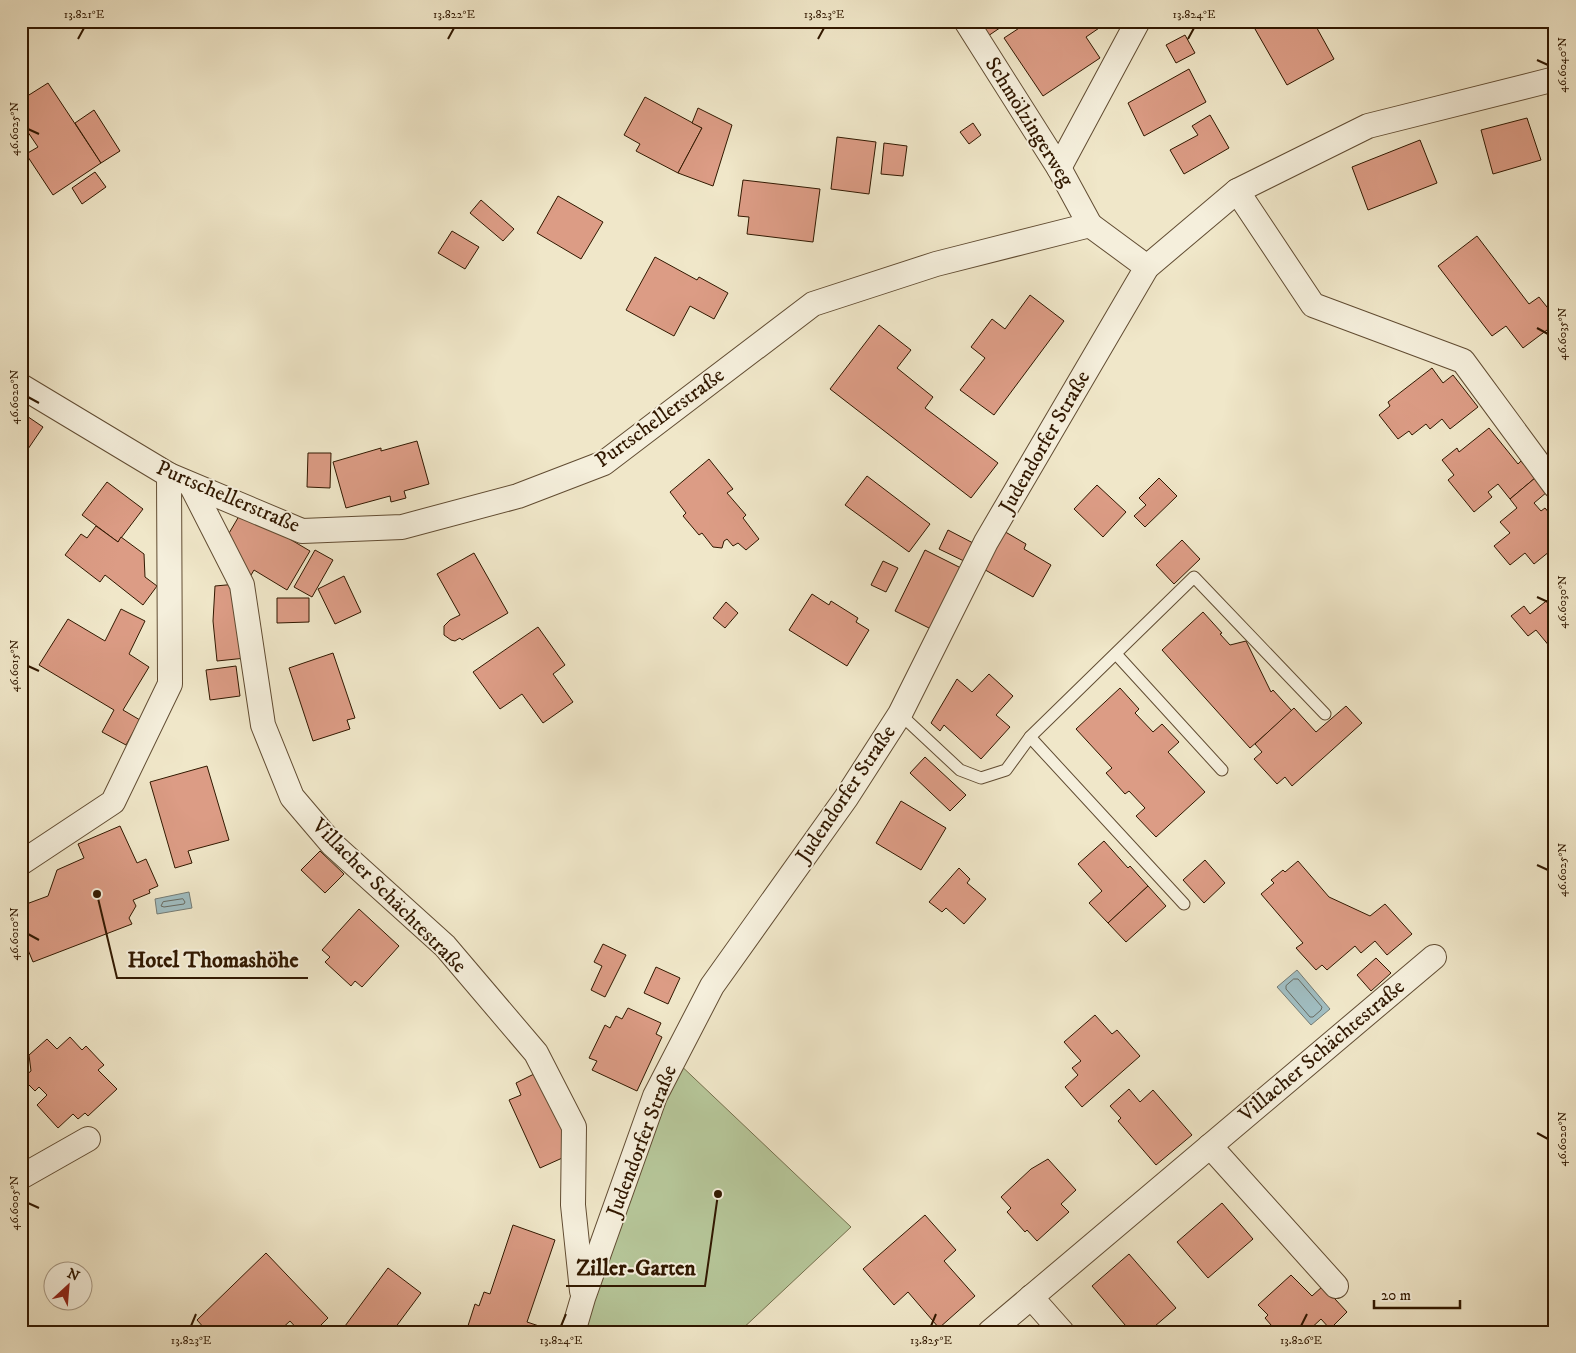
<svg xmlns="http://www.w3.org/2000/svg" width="1576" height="1353" font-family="'IM FELL DW Pica',serif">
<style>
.green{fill:#b6c699;stroke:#746f4c}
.water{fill:#a0bdc1;stroke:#747b74}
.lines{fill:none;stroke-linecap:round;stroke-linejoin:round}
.shore{stroke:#686a60;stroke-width:1}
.building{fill:#dc9c85;stroke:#311800}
.service-casing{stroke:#614c32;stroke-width:13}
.minor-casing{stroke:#614c32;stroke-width:26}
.service{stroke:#f5efdc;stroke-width:11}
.minor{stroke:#f5efdc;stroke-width:24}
.ticks{fill:none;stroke:#311800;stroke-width:2}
.labels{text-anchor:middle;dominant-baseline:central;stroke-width:4;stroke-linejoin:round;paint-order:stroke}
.street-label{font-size:21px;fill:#311800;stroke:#f5efdc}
.leader{fill:none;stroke:#311800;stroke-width:2}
.callout-dot{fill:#311800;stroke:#f5efdc;stroke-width:2}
.callout-label{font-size:22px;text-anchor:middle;font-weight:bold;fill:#311800;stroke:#f5efdc;stroke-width:4;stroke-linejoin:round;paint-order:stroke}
.neatline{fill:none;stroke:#311800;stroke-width:2}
.ticks-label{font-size:12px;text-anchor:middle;fill:#311800}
</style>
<rect width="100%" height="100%" fill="#f0e7c9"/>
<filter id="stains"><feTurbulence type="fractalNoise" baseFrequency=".004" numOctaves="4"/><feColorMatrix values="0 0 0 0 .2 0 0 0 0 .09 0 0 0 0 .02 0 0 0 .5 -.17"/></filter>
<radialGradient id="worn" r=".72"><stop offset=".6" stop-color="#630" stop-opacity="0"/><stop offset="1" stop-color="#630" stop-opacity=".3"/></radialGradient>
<path class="green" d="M674,1059L851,1227L739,1332H574Z"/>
<g class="water">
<path d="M189,892L192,908L157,914L155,899Z"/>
<path d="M1297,970L1330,1009L1311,1025L1277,987Z"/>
</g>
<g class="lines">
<g class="shore">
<path d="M183,899L185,902L184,904L164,907L161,906L163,902Z"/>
<path d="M1294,979H1298L1322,1007L1321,1010L1313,1017H1310L1286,989V986Z"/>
</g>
</g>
<g class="building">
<path d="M978,21H1010L988,36Z"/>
<path d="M1030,21H1103L1105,24L1086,37L1100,58L1043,96L1004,38Z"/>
<path d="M1269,21H1313L1334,59L1287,85L1255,29Z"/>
<path d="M1185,35L1195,53L1176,63L1166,45Z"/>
<path d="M1189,69L1206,102L1144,136L1128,103Z"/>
<path d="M48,83L101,163L53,195L26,154L38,147L21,122V100Z"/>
<path d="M645,97L702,128L678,173L636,151L640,144L624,135Z"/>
<path d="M698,108L732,125L713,186L678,173L702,128L692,123Z"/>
<path d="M94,110L120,151L101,163L75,123Z"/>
<path d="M1210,115L1229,148L1184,174L1170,150L1198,135L1192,126Z"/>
<path d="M1527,118L1541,160L1493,174L1481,130Z"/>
<path d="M973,123L981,135L969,144L960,132Z"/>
<path d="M837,137L876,142L869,194L831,189Z"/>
<path d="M1420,140L1437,183L1368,210L1352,167Z"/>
<path d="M884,143L907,146L903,176L881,174Z"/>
<path d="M95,172L106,187L82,204L72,188Z"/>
<path d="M743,180L820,189L813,242L747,234L749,217L738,216Z"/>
<path d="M558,196L603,222L581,259L537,233Z"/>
<path d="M481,200L514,229L503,241L470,213Z"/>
<path d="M452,231L479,247L465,269L438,253Z"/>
<path d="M1477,236L1529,304L1539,297L1555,317V324L1523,348L1506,326L1492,336L1438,266Z"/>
<path d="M655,257L697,280L699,277L728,293L714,319L690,306L674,336L626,310Z"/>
<path d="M1030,295L1064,321L994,415L960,390L985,358L971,347L992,319L1005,329Z"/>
<path d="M879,325L911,350L897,368L933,397L925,408L998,463L971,498L830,389Z"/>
<path d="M1432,368L1443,383L1453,375L1478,407L1450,429L1442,419L1430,429L1426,424L1412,435L1409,431L1398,439L1379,415L1390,406L1388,402Z"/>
<path d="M21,412L43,427L28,449L21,444Z"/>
<path d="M1489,428L1518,464L1521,461L1535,478L1510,499L1498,484L1488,492L1492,497L1474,512L1448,480L1454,475L1442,460L1457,448L1459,452Z"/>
<path d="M417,441L429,484L404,491L406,498L391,502L390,496L346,508L333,462L381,448V451Z"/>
<path d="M308,453H331L330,488L307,487Z"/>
<path d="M709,459L733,489L727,493L746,515L743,518L759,539L746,550L738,543L733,546L727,539L724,541L722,548L713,547L702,533L699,535L683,516L686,513L670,492Z"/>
<path d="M867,476L930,524L909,552L845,505Z"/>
<path d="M1159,478L1177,496L1145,527L1134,516L1146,505L1139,498Z"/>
<path d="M1535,478L1547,492L1534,503L1541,511L1545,508L1555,520V523L1551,526L1555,530V547L1534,564L1525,553L1510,565L1494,546L1510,533L1500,522L1517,508L1510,499Z"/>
<path d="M107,482L143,509L118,542L82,515Z"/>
<path d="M1097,485L1126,512L1103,537L1074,509Z"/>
<path d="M242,511L310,551L287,590L254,570L247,582L225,540Z"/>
<path d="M96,526L118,542L121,537L144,554L145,577L157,586L143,605L105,575L100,582L65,555L81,534L87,538Z"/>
<path d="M948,530L975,544L966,562L939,549Z"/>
<path d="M1002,530L1026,544L1024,549L1051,565L1033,597L980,567Z"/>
<path d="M1182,540L1200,559L1174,584L1156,565Z"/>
<path d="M315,550L333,560L312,597L294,587Z"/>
<path d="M925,550L967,571L937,632L895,611Z"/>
<path d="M474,553L508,613L462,640L460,638L455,641L451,640L444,635V626L450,620L460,615L437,574Z"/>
<path d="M883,561L898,568L886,592L871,585Z"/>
<path d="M344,576L361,612L335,624L318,589Z"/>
<path d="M237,584L246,658L217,661L213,621L215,586Z"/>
<path d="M812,594L829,605L831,601L858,618L856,622L869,630L847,666L789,630Z"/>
<path d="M1555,594V653L1536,630L1528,636L1511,616L1524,606L1530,614Z"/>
<path d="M277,598H309V622L277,623Z"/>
<path d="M726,602L738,613L725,628L713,618Z"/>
<path d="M121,609L145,621L129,654L149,667L123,710L140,720L126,745L102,732L114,710L39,665L68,619L105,641Z"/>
<path d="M1203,612L1222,633L1220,634L1230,645L1246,641L1271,692L1273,690L1292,711L1250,748L1162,650Z"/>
<path d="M538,627L565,665L553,674L573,702L543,723L522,694L500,709L473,672Z"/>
<path d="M333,653L355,718L347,720L350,729L313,741L289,668Z"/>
<path d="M236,666L240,696L210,700L206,670Z"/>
<path d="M989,674L1013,696L996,715L1010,727L981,759L944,725L940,731L931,723L957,679L972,692Z"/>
<path d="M1120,688L1139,709L1135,713L1153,732L1162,724L1179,742L1168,752L1205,792L1156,837L1136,816L1145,808L1129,791L1125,794L1106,773L1112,768L1076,729Z"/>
<path d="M1346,706L1362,723L1292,786L1285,777L1277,784L1254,759L1262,752L1255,744L1294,708L1316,732Z"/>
<path d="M925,757L966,795L950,811L910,773Z"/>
<path d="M207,766L229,840L188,851L192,863L175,868L150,782Z"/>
<path d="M901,801L946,828L921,870L876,843Z"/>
<path d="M120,826L137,863L146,859L158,886L149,890L150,893L133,900L136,906L129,918L132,924L33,962L21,933V906L48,896L57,870L84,858L78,844Z"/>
<path d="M1104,841L1128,868L1130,866L1148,886L1108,923L1089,903L1102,891L1078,864Z"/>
<path d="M320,851L344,874L325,893L301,870Z"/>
<path d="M1205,860L1225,883L1204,903L1183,880Z"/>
<path d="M1298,861L1329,897L1370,916L1385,904L1412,934L1387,955L1375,941L1361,953L1355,946L1327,970L1322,965L1316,970L1296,948L1303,943L1261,894L1274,883L1271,880L1283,870L1285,872Z"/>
<path d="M959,868L970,879L967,883L986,899L964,924L946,908L942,912L929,902Z"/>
<path d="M1148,886L1166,906L1126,942L1108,923Z"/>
<path d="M359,909L399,946L362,987L355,981L351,986L325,962L330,957L322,950Z"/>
<path d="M603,944L626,955L605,997L591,990L602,966L594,962Z"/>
<path d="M1376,958L1391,973L1371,991L1357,975Z"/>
<path d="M656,967L680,978L668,1004L644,993Z"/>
<path d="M628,1008L661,1023L656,1034L662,1037L637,1091L592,1070L597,1061L589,1058L605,1025L610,1028L616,1016L622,1019Z"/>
<path d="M1095,1015L1112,1034L1117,1030L1140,1056L1082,1107L1065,1087L1078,1075L1072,1068L1081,1061L1064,1042Z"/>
<path d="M70,1037L82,1050L86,1046L104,1065L98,1070L117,1089L88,1116L85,1113L78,1119L73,1114L58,1128L37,1105L47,1095L39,1087L35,1091L25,1081L26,1075L31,1071L29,1055L47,1039L57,1049Z"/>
<path d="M536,1073L566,1138L569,1155L540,1168L509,1100L521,1095L516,1083Z"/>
<path d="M1129,1089L1140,1102L1153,1090L1192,1135L1156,1165L1118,1121L1121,1118L1110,1106Z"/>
<path d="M1048,1159L1076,1190L1061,1204L1069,1212L1037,1241L1027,1230L1025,1232L1007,1212L1011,1208L1001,1197L1031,1169Z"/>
<path d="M1222,1203L1253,1239L1208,1278L1177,1242Z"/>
<path d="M925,1215L956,1250L944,1261L975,1296L939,1328L908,1292L894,1305L863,1269Z"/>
<path d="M513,1225L555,1240L527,1322L557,1332H466L475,1304L479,1306L484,1292L490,1294Z"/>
<path d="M266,1253L328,1318L321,1325L328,1332H300L290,1321L278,1332H203L205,1329L197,1320Z"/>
<path d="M1129,1254L1176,1308L1148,1332H1131L1092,1286Z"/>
<path d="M388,1268L421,1293L392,1332H352L345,1326Z"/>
<path d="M1291,1275L1312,1296L1323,1286L1347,1312L1330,1329L1321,1319L1307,1332H1277L1265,1318L1268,1315L1258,1305Z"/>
<path d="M757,1325L764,1332H749Z"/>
</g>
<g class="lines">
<defs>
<g id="service">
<path d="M1116,654L1222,770"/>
<path d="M900,714L960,770L981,778L1006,770L1030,737L1194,577L1325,714"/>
<path d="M1030,737L1184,904"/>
</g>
<g id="minor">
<path d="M966,21L1059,168L1090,225"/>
<path d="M1059,168L1138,21"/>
<path d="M1237,191L1313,305L1463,361L1555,486"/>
<path d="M21,386L169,475L302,531L402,527L518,496L604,463L813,304L936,264L1090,225L1147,267"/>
<path d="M191,485L242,585L263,725L292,797L332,844L445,946L536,1053L574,1127L573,1205L582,1291"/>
<path d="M21,863L113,802L170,684L169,475"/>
<path d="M1210,1146L1336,1286"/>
<path d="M21,1177L88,1139"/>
<path d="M1031,1297L1062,1332"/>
<path d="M573,1332L583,1298L655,1096L712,986L846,798L900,714L986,542L1147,267L1237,191L1368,126L1555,79"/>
<path d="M990,1332L1434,957"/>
</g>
</defs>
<use href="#service" class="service-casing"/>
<use href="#minor" class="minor-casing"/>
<use href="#service" class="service"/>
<use href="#minor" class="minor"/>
</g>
<path class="ticks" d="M78,39L84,28M448,39L454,28M818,39L824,28M1188,39L1194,28M1537,60L1548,65M28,129L39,134M1537,328L1548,334M28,397L39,403M1537,597L1548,602M28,666L39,671M1537,865L1548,870M28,934L39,940M1537,1133L1548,1139M28,1203L39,1208M191,1326L196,1314M561,1326L566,1314M931,1326L936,1314M1301,1326L1307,1314"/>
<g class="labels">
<g class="street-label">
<text transform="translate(1029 122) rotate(58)">Schmölzingerweg</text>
<text transform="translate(660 418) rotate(-36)">Purtschellerstraße</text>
<text transform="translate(1045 442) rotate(-60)">Judendorfer Straße</text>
<text transform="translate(228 497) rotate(23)">Purtschellerstraße</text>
<text transform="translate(846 794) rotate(-56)">Judendorfer Straße</text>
<text transform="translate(389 896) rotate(45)">Villacher Schächtestraße</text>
<text transform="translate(1322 1051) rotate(-40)">Villacher Schächtestraße</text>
<text transform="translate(642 1141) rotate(-69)">Judendorfer Straße</text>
</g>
</g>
<path class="leader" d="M97 894L117 978H308M718 1194L705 1286H566"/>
<g class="callout-dot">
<circle cx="97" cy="894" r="5"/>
<circle cx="718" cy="1194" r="5"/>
</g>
<g class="callout-label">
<text x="213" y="967">Hotel Thomashöhe</text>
<text x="636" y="1275">Ziller-Garten</text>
</g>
<rect width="1576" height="1353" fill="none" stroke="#f0e7c9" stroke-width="55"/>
<g transform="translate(68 1286) rotate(26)"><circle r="24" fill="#f5efdc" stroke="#a79984"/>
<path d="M0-4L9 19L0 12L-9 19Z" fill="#8f2418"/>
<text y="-8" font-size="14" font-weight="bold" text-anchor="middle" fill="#311800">N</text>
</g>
<path d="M1374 1300v8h86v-8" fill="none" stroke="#311800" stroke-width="2.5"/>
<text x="1381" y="1300" font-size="15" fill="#311800" stroke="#f5efdc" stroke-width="4" paint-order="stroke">20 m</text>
<rect x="28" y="28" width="1520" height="1298" class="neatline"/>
<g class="ticks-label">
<text x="84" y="18">13.821°E</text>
<text x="454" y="18">13.822°E</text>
<text x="824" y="18">13.823°E</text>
<text x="1194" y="18">13.824°E</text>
<text transform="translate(1562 65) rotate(-90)" y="4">46.6040°N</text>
<text transform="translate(14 129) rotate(-90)" y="4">46.6025°N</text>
<text transform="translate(1562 334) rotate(-90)" y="4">46.6035°N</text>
<text transform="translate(14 397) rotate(-90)" y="4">46.6020°N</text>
<text transform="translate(1562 602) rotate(-90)" y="4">46.6030°N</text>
<text transform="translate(14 666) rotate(-90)" y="4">46.6015°N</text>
<text transform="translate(1562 870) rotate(-90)" y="4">46.6025°N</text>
<text transform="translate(14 934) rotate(-90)" y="4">46.6010°N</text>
<text transform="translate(1562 1139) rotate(-90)" y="4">46.6020°N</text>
<text transform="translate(14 1203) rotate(-90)" y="4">46.6005°N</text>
<text x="191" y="1344">13.823°E</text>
<text x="561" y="1344">13.824°E</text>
<text x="931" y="1344">13.825°E</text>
<text x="1301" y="1344">13.826°E</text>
</g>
<rect width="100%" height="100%" filter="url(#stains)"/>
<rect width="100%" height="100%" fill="url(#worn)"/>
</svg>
